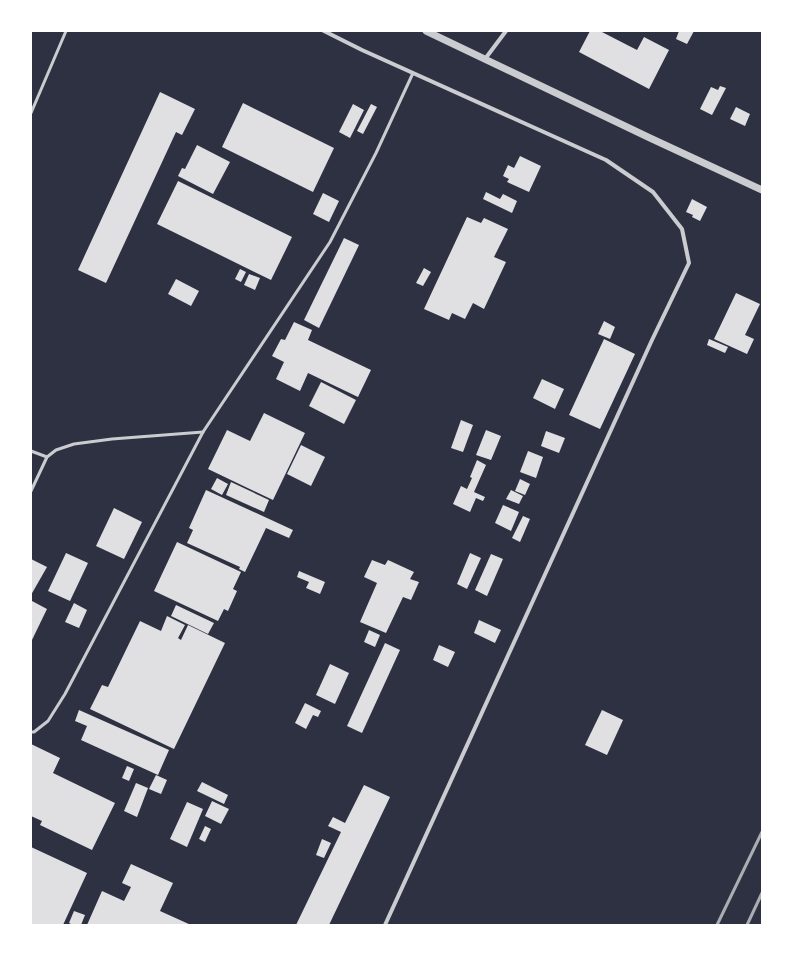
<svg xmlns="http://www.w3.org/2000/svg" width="793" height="956" font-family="'DM Sans',sans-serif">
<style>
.building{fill:#e0e0e3}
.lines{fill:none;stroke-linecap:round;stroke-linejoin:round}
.service{stroke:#caccd0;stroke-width:3}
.minor{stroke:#caccd0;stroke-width:4}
.tertiary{stroke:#caccd0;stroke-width:7}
.rail{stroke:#abadb3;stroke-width:3}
</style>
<rect width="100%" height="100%" fill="#2d3142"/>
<g class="building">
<path d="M590,31H600L637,50L644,37L669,50L649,89L579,52Z"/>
<path d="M679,31H694L687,44L676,39Z"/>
<path d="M720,86L726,88L712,115L700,109L711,87L718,90Z"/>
<path d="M160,92L195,109L182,135L176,132L106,283L78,270Z"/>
<path d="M243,103L334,148L313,192L222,147Z"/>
<path d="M353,104L364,110L350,138L339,132Z"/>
<path d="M371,104L377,107L363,134L357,131Z"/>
<path d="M736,107L750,114L745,126L730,119Z"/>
<path d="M197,145L230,162L213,194L178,176L182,168L185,169Z"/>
<path d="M520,156L541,166L529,192L507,182L509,179L503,176L508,165L514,168Z"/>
<path d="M178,181L292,237L271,280L157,224Z"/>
<path d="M486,192L500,199L503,194L517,201L512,213L483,199Z"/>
<path d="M323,193L339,201L329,222L313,214Z"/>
<path d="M692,199L707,207L700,221L692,217L693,215L686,212Z"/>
<path d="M467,217L481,223L484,218L508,229L494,257L506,262L484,309L473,303L465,319L452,313L449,320L424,309Z"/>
<path d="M344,238L359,245L319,328L304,320Z"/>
<path d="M424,268L431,272L423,286L416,283Z"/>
<path d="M240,269L246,272L241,282L235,279Z"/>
<path d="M249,274L260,278L255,290L244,285Z"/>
<path d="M176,279L199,291L191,306L168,294Z"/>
<path d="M736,293L760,304L745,335L754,339L747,354L714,339Z"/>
<path d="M604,321L615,327L610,339L598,334Z"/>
<path d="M294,322L312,330L308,340L371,370L358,397L308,373L300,391L276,379L284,362L272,356L281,339L285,340Z"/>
<path d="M604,339L635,354L600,429L569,415Z"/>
<path d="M709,339L728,347L725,353L707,345Z"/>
<path d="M542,379L564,389L555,409L533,398Z"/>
<path d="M321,382L356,400L344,424L309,406Z"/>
<path d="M264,413L305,433L273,500L208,469L227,430L250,441Z"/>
<path d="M461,420L473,425L463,452L451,448Z"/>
<path d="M486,430L501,436L491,460L476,455Z"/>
<path d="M546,431L565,438L559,453L541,446Z"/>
<path d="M301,445L325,457L311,486L287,474Z"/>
<path d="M528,451L543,457L536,478L520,472Z"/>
<path d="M477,460L486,465L474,492L485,497L483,501L476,498L470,512L453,504L461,486L467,489L472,478L470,477Z"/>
<path d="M217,478L228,484L222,495L211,489Z"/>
<path d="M520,479L530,484L525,495L515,491Z"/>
<path d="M231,482L269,500L264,512L226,495Z"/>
<path d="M206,490L293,530L289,538L266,528L245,572L239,569L240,567L187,543L193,530L189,528Z"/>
<path d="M511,490L523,496L519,504L506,499Z"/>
<path d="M503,505L519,512L511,531L495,523Z"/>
<path d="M114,508L142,522L124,559L96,546Z"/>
<path d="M523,516L530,519L520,542L512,538Z"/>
<path d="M177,542L241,572L233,589L237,591L228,611L224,609L218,621L154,591Z"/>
<path d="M66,553L88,563L70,601L48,591Z"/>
<path d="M470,553L481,558L467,589L457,584Z"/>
<path d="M491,554L503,559L487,596L475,590Z"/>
<path d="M31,559L47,567L31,595Z"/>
<path d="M372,560L385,565L388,560L414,572L410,579L419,582L411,600L403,597L386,633L360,622L377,583L364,577Z"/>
<path d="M299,571L325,582L320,594L306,588L309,582L297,577Z"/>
<path d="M32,601L47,609L31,642V603Z"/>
<path d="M74,603L87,610L79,628L65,622Z"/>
<path d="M176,605L214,623L208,634L171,616Z"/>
<path d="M167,616L185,625L178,638L181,640L188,625L225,643L174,749L90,709L102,685L108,687L140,621L161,631Z"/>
<path d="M479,620L501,630L495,643L474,633Z"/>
<path d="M369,630L380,635L375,647L364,642Z"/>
<path d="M385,643L400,650L362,733L347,726Z"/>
<path d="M439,645L455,652L448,667L433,660Z"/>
<path d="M330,664L349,673L335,704L316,695Z"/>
<path d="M305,703L321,711L318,717L313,715L306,729L295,723Z"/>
<path d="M79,710L169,750L158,775L81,740L87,726L75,721Z"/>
<path d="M602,710L623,720L607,755L585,745Z"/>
<path d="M31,744L60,758L53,773L115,803L92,850L40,825L42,821L31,816Z"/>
<path d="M127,766L134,769L129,781L122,778Z"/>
<path d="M156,775L167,780L161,794L149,789Z"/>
<path d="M202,782L228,795L224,804L197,791Z"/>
<path d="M136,783L148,788L137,817L124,811Z"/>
<path d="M364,785L390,797L329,925H296L341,832L328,826L333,817L345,823Z"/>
<path d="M212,801L229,809L221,824L205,816Z"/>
<path d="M187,802L203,809L187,847L170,839Z"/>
<path d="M205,826L211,829L205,842L199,839Z"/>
<path d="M322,839L331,843L324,858L316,855Z"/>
<path d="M31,847L87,873L63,925H31Z"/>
<path d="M131,864L173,883L160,911L191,925H87L102,891L124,901L131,887L122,883Z"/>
<path d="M74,911L85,915L81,925H73L69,923Z"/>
</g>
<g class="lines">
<g class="service">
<path d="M31,113L66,31"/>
<path d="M31,451L47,457"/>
<path d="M31,491L47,457L56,450L74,444L112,439L203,432"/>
<path d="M31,732H34L48,721L65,694L203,432L330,242L376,153L413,73"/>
</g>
<g class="minor">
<path d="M324,31L362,50L606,160L653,192L682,229L689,263L652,340L385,925"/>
<path d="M485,59L506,31"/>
</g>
<path class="tertiary" d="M426,31L650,138L762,190"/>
<g class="rail">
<path d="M717,925L762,832"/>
<path d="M747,925L762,893"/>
</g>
</g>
<rect width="793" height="956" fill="none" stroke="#ffffff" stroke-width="64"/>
</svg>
